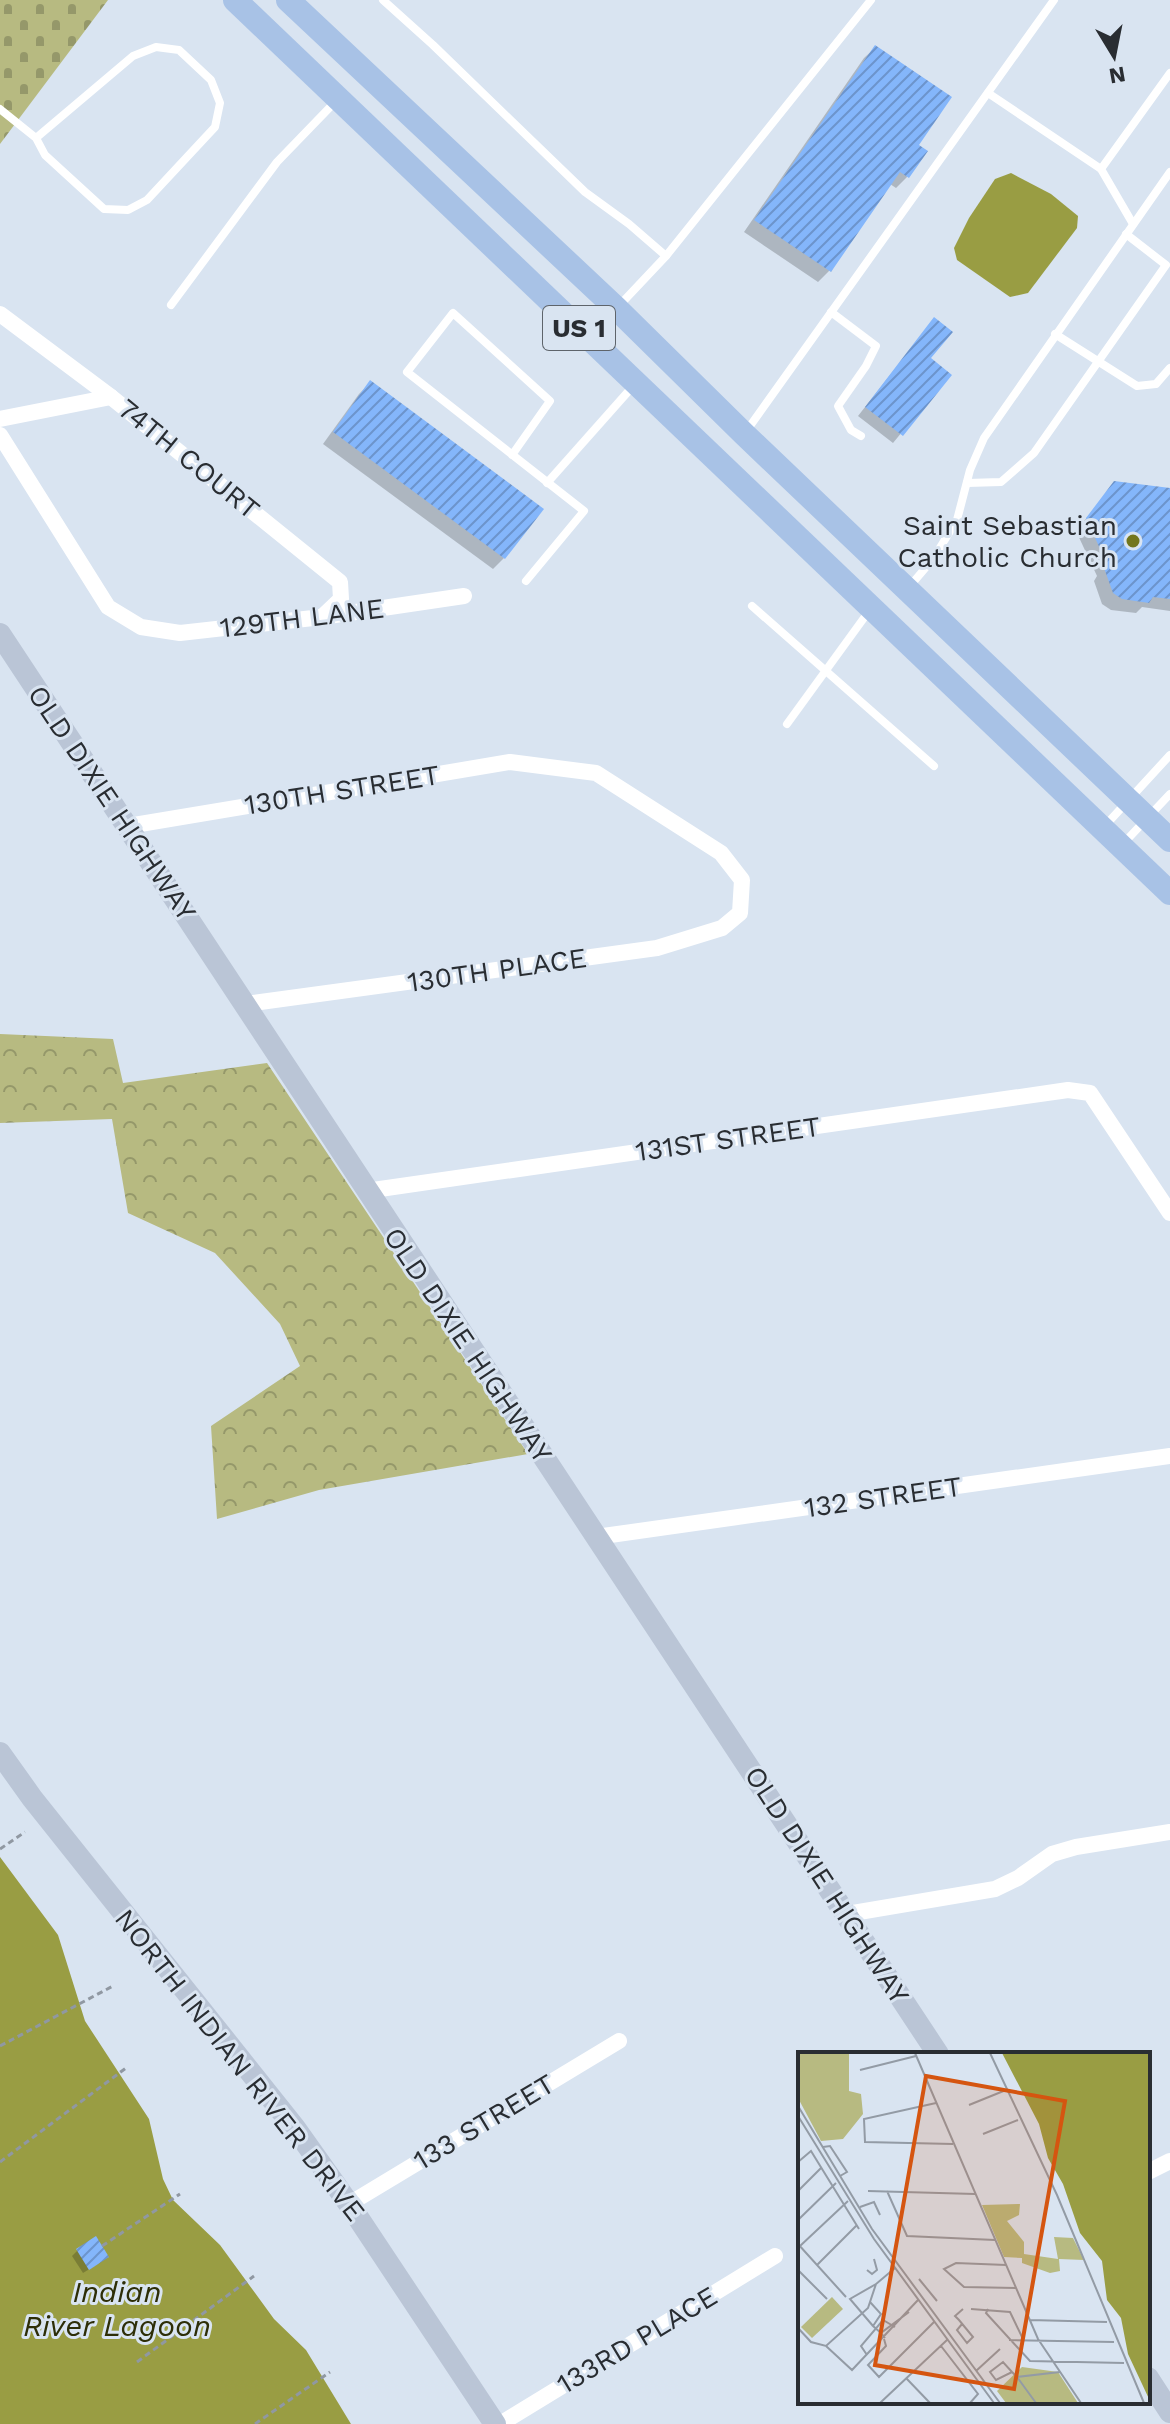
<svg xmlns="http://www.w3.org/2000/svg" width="1170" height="2424" font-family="'Work Sans',sans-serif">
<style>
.forest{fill:url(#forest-crowns)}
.cemetery{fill:url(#cemetery-stones)}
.water{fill:#999d43}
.shadow{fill:#0003}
.building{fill:url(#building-hatch)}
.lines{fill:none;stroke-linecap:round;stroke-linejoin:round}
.path{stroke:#9098a2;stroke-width:3;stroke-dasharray:6 4;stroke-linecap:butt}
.lane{stroke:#fff;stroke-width:8}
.street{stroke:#fff;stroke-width:16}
.secondary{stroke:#bac5d6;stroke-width:22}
.primary{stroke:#a8c2e6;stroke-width:24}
.poi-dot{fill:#73761d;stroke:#d9e4f1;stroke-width:3}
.labels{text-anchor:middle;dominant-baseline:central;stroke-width:6;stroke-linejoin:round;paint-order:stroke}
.shield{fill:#d9e4f1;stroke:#5e646b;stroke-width:2}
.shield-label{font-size:26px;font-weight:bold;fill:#292d32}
.street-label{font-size:28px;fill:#292d32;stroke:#d9e4f1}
.poi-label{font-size:28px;fill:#292d32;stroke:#d9e4f1;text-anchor:end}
.water-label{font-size:30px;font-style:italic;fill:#2d2e07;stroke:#d9e4f1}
.inset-road{fill:none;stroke:#939ba5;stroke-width:2}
.view{fill:#d55510;fill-opacity:0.15;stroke:#d55510;stroke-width:4}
.inset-edge{fill:none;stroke:#292d32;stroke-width:4}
</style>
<defs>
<pattern id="forest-crowns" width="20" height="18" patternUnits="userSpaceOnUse" patternTransform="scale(2)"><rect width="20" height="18" fill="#b7ba81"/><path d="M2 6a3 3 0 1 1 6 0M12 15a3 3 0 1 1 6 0" fill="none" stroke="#95986a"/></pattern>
<pattern id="cemetery-stones" width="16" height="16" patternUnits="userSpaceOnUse" patternTransform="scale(2)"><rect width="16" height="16" fill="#b7ba81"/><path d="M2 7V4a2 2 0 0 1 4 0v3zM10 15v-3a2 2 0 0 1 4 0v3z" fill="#95986a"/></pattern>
<pattern id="building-hatch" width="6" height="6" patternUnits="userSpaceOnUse" patternTransform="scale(2)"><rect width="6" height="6" fill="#84b6fb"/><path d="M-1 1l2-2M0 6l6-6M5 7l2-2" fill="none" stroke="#6c94cc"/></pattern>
</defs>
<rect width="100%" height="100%" fill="#d9e4f1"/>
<path class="forest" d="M0,1034L113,1039L123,1083L267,1063L528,1454L319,1490L217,1519L211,1426L300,1366L280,1324L215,1253L128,1213L112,1119L0,1123Z"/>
<path class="cemetery" d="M0,0H108L0,144Z"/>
<g class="water">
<path d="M1011,173L1051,194L1078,216L1077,228L1028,293L1010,297L957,260L954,248L969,218L995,179Z"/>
<path d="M0,1857L58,1935L85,2021L149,2119L163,2179L173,2200L220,2245L274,2319L306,2350L351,2424H0Z"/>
</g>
<g class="shadow">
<path d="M876,47L916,145L907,177L896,188L890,184L829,271L818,282L744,232L864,58Z"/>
<path d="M934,319L928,358L949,375L893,443L858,416Z"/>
<path d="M370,383L504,558L493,569L323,444L359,394Z"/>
<path d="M1115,483L1170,490V611L1142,607L1136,613L1111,610L1102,604L1094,581L1097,576L1076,531Z"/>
<path d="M77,2251L101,2262L83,2273L72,2256Z"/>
</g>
<g class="building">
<path d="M875,45L952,97L919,145L928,151L909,178L900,172L831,272L754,220Z"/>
<path d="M934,317L953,332L931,358L952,375L903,436L865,407Z"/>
<path d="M370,380L544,509L505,559L333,432Z"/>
<path d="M1114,481L1170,488V599L1153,597L1149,603L1122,599L1113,593L1104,568L1107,564L1086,518Z"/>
<path d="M96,2236L109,2257L89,2270L76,2249Z"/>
</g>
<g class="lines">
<g class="path">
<path d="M0,1849L25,1832"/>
<path d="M0,2046L113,1986"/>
<path d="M0,2162L126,2068"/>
<path d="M102,2246L180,2194"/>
<path d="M137,2362L254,2276"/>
<path d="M255,2424L330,2372"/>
</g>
<g class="lane">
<path d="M383,0L433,45L585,192L629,224L666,256"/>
<path d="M988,93L1101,169"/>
<path d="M0,109L36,138L45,155L104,209L128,210L147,200L215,127L220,103L211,80L179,50L156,47L133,56L36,138"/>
<path d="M1133,224L1101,169L1170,73"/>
<path d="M171,305L277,162L335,102"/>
<path d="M617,308L666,256L871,0"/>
<path d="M831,312L876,346L866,366L838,406L851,430L861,436"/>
<path d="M1055,334L1137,386L1156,384L1170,368"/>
<path d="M745,433L1054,0"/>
<path d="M512,455L550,401L453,313L407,372L584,511L526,581"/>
<path d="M547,483L634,385"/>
<path d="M967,483L1001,482L1034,453L1166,265L1126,234"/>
<path d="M910,586L933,559L957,520L970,470L984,438L1170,172"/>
<path d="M752,606L934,766"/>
<path d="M787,724L869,611"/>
<path d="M1103,828L1170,755"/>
<path d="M1122,845L1170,794"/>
</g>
<g class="street">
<path d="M0,314L111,397L340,582L341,599L322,617"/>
<path d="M0,419L111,397"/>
<path d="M0,435L108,607L141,627L180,633L322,617L464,596"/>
<path d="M128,826L510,762L596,773L721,853L742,880L740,913L722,928L657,948L246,1004"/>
<path d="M366,1191L1068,1090L1090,1093L1170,1213"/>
<path d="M596,1537L1170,1456"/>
<path d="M847,1914L995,1889L1018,1878L1052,1854L1076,1847L1170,1832"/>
<path d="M1148,2172L1170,2161"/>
<path d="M349,2204L619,2041"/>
<path d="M500,2424L775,2256"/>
</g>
<g class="secondary">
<path d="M0,634L938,2054"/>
<path d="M0,1753L32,1798L295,2128L349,2204L495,2424"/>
<path d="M1148,2378L1170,2412"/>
</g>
<g class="primary">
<path d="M235,0L1170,893"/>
<path d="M288,0L617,309L744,434L1170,840"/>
</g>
</g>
<circle class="poi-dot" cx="1133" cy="541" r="8"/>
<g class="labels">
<rect class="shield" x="543" y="306" width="72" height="44" rx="6"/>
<g class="shield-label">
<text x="579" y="328">US 1</text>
</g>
<g class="street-label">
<text transform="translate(189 459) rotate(39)">74TH COURT</text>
<text transform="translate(302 618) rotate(-7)">129TH LANE</text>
<text transform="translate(342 790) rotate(-9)">130TH STREET</text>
<text transform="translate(112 803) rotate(56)">OLD DIXIE HIGHWAY</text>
<text transform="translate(497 970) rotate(-8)">130TH PLACE</text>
<text transform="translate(728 1139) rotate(-8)">131ST STREET</text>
<text transform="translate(468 1345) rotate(56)">OLD DIXIE HIGHWAY</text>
<text transform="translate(883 1497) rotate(-8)">132 STREET</text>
<text transform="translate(827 1885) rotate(57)">OLD DIXIE HIGHWAY</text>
<text transform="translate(240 2065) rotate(52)">NORTH INDIAN RIVER DRIVE</text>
<text transform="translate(484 2122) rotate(-31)">133 STREET</text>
<text transform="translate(637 2340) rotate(-31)">133RD PLACE</text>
</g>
<g class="poi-label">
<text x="1117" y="525">Saint Sebastian<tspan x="1117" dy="32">Catholic Church</tspan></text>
</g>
<g class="water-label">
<text x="117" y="2291">Indian<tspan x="117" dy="34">River Lagoon</tspan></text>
</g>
</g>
<g transform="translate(798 2052)">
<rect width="352" height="352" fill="#d9e4f1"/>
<path d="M34,245L45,257L14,286L3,275Z" fill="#b7ba81"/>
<path d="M0,1H51V39L63,42L65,62L45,87L23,89L0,46ZM222,152L221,163L209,169L226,190V202L260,207L256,185L275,186L286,208L261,207L262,219L252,221L224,211V206L206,205L184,153Z" fill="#b7ba81"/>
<path d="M224,315L260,320L280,351H208L199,339Z" fill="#b7ba81"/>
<path d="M204,1H352V349L330,302L323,266L309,248L304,209L282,181L265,132L250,106L241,72Z" fill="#999d43"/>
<path class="inset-road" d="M117,1L240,287L283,351M192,1L259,143L346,351M62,18L118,4M138,51L66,67L67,90L155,92M171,53L208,38M0,54L74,177L202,351M0,64L76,187L196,351M185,82L220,68M25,95L32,94L49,120L42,124M0,110L13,99L61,177M0,139L23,116M70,139L177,142M89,139L109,184L197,188M62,155L76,150L82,163M0,168L38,131M0,192L48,245M2,194L50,149M19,213L59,173M208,213L158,211L146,217L166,235L218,236M0,218L29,247M69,218L74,222L79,218L76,207M121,227L139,249M72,250L83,262L75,274L83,281M173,257L212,260L225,287M190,257L188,261L232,309L326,311M232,268L309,270M164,272L159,278L169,291L175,285L161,268L157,264L165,257M75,274L52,247L78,232M0,276L13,290L28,294L70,256L78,232L97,216M87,286L83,281L111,260M86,287L88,294L70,313L81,325L136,270M211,288L316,290M28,294L54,318L120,248M143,294L180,342L172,351M69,303L63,294L85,268L97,275M178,319L202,297M214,320L205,310L192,320L198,328L214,320L219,325M108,326L132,351M82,351L149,288M238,351L219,325L262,320"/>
<path class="view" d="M128,24L267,49L216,337L77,313Z"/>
<rect width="352" height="352" class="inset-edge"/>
</g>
<g transform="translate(1114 56) rotate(170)" stroke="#d9e4f1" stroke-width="6" paint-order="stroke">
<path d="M0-6L14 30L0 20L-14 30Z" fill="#292d32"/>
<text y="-12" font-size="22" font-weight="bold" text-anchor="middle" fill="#292d32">N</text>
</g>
</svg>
